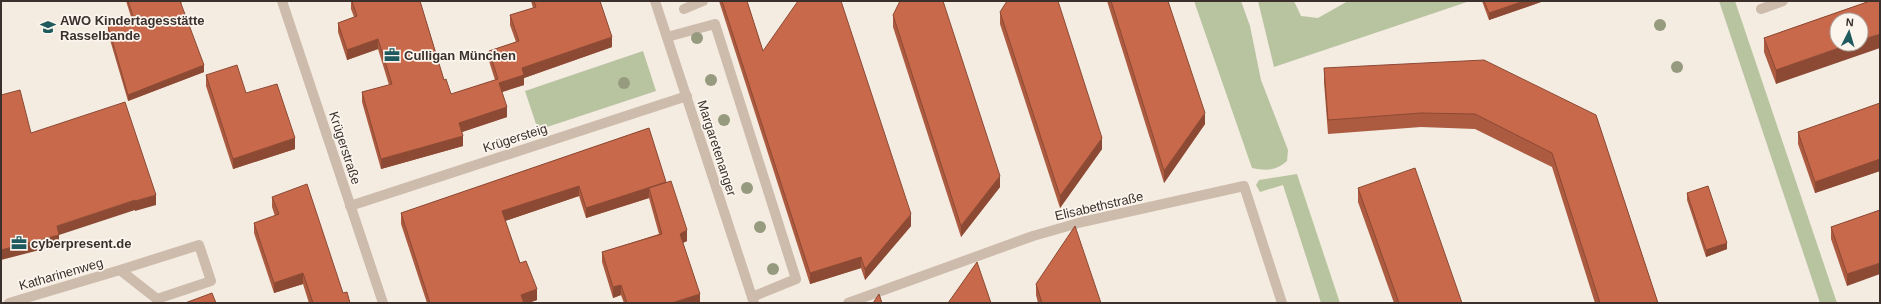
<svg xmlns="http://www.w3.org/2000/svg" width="1881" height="304" font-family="Arial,sans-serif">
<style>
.green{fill:#b8c4a0}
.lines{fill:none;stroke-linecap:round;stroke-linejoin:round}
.minor{stroke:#cdbbac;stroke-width:10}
.tree{fill:#969b7f}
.wall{fill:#ac5a40}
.shaded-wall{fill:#8c4a34}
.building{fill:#c8694b;stroke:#8c4a34}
.labels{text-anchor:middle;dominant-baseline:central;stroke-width:3.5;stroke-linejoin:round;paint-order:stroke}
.poi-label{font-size:13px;font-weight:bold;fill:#3b302b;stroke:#fbf5ee;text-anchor:start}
.street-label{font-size:13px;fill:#3b302b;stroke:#fbf5ee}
</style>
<rect width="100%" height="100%" fill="#f4ebe1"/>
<g class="green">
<path d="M1194,1H1241L1250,26L1261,80L1288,150L1287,161C1275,171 1267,171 1252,168Z"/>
<path d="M1258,1H1294L1301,16L1318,18L1348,1H1470L1274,67Z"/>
<path d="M1719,1H1735L1837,303H1820Z"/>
<path d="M643,51L656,91L538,130L525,91Z"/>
<path d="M1297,174L1340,303H1321L1283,185L1260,192L1256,185L1259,180Z"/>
</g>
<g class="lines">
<g class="minor">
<path d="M282,1L383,303"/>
<path d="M655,1L754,303"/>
<path d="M684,9L703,1"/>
<path d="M1761,9L1783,1"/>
<path d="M667,37L715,24L796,279L752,297"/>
<path d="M350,206L687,96"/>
<path d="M9,303L120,270L199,245L211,281L157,299L120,270"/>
<path d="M848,303L1033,236L1082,222L1244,186L1282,303"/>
</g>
</g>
<g class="tree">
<circle cx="1660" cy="25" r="6"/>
<circle cx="697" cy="38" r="6"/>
<circle cx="1677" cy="67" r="6"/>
<circle cx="711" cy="80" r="6"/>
<circle cx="624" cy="83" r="6"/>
<circle cx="724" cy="120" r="6"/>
<circle cx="747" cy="188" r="6"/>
<circle cx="760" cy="227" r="6"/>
<circle cx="773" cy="269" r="6"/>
</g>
<g class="wall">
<path d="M126,1H182L181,4L204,72L128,101L108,33V26L132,20Z"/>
<path d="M351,1H420L444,80L451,94L495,80L489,61V51L516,42L510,25V15L533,8L531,1H600L612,47L524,78V85L502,92L507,117L462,132L463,146L381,169L362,102V92L389,85L378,49L347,60L338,32V23L354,17L351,9Z"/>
<path d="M719,1H747L763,51L911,226L865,280L861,268L810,284Z"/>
<path d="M1107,1H1168L1205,124L1164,183Z"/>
<path d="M1482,1H1541V2L1489,20Z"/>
<path d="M1870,1L1776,84L1764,52V38Z"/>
<path d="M1000,12L1102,149L1060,208L1000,24Z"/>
<path d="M893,15L1000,187L961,237L893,27Z"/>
<path d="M1324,68L1596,115L1658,303H1595L1552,167L1475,129L1421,127L1328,134L1324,82Z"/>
<path d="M206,75L246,93L295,149L233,169L206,86Z"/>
<path d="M1880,103V171L1815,193L1798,144V132Z"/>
<path d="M649,128L666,182L687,241L683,243L700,303H624L621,295L613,298L602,262V252L659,234L649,198L586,218L579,196L505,221L520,263L537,300L528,303H427L401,224V213Z"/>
<path d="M1358,188L1462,303H1394L1358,202Z"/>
<path d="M1687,193L1727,249L1706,257L1687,200Z"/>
<path d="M272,197L343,293L350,303H309L303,284L274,293L254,233V223L275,216L272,207Z"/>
<path d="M1880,210L1847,286L1831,239V227Z"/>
<path d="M1036,284L1101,303H1038L1036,295Z"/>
</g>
<g class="shaded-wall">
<path d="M1524,1H1541V2L1489,20V13Z"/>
<path d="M1880,34V48L1776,84V70L1850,44H1861V40Z"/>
<path d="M612,37V47L524,78V85L499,93V83L522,68Z"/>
<path d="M378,39V49L347,60V50Z"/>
<path d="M204,65V72L128,101V95Z"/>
<path d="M507,107V117L459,133V123Z"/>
<path d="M1205,113V124L1164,183V171Z"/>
<path d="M463,136V146L381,169V159Z"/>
<path d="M295,138V149L233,169V159Z"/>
<path d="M1102,138V149L1060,208V196Z"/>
<path d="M1880,159V171L1815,193V182Z"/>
<path d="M1000,176V187L961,237V226Z"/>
<path d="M666,182V192L649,188V198L586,218V208Z"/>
<path d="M579,186V196L502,222V211Z"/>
<path d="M156,195V205L135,211V201Z"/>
<path d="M135,200V210L59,235V245L1,260V250L57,226Z"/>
<path d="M911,214V226L865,280V269Z"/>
<path d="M687,230V241L680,244V234Z"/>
<path d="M1727,243V249L1706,257V250Z"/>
<path d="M861,257V268L810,284V273Z"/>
<path d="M1880,263V274L1847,286V274Z"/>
<path d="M303,273V284L274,293V283Z"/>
<path d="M621,285V295L613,298V287Z"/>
<path d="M537,289V300L528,303H521V295Z"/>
<path d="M700,294V303H672Z"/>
</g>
<g class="building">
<path d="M128,1H180L204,65L128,95L108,26L134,19Z"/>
<path d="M352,1H420L444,80L446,79L451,94L498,79L489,51L519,41L510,15L536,7L534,1H600L612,37L522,68L524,75L499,83L507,107L459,123L463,136L381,159L362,92L392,84L378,39L347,50L338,23L357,16Z"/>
<path d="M722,1H747L763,51L798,1H841L911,214L865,269L861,257L810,273Z"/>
<path d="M900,1H943L1000,176L961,226L893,15Z"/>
<path d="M1007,1H1058L1102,138L1060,196L1000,12Z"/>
<path d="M1111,1H1168L1205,113L1164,171Z"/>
<path d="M1484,1H1524L1489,13Z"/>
<path d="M1870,1H1880V34L1861,40V20H1837V44H1850L1776,70L1764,38Z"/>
<path d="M1484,60L1596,115L1658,303H1600L1552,153L1475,114L1421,113L1328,120L1324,68Z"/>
<path d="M237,65L246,93L277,84L295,138L233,159L206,75Z"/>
<path d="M20,90L31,133L125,102L156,195L135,201V200L57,226L59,235L1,250V95Z"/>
<path d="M1880,103V159L1815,182L1798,132Z"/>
<path d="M649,128L666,182L586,208L579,186L502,211L520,263L526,261L537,289L521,295L524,303H430L401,213Z"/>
<path d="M1415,168L1462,303H1399L1358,188Z"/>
<path d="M671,181L687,230L680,234L700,294L672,303H627L621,285L613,287L602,252L662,234L649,188Z"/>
<path d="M307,184L343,293L347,292L350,303H313L303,273L274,283L254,223L279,214L272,197Z"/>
<path d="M1708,186L1727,243L1706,250L1687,193Z"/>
<path d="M1880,210V263L1847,274L1831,227Z"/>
<path d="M1075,226L1101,303H1042L1036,284Z"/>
<path d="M977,262L991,303H948Z"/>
<path d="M212,293L216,303H185Z"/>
<path d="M879,294L882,303H873Z"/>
</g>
<defs>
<symbol id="school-bare" viewBox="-9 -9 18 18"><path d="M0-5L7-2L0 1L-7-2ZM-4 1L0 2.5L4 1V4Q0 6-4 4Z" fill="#1f5a5e" stroke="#fbf5ee" stroke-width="2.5" paint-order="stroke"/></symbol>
<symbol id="office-bare" viewBox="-9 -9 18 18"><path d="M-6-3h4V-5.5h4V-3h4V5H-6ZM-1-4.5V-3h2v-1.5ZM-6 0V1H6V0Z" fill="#1f5a5e" stroke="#fbf5ee" stroke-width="2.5" paint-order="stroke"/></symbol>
</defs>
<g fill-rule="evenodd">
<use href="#school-bare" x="37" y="16" width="22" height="22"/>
<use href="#office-bare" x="381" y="44" width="22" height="22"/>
<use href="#office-bare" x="8" y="232" width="22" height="22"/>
</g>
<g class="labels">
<g class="poi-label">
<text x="60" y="20">AWO Kindertagesstätte<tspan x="60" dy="15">Rasselbande</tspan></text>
<text x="404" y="55">Culligan München</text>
<text x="31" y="243">cyberpresent.de</text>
</g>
<g class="street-label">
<text transform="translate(515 138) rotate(-18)">Krügersteig</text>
<text transform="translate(345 148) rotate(72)">Krügerstraße</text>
<text transform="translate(717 148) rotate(72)">Margaretenanger</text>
<text transform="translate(1099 206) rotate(-13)">Elisabethstraße</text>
<text transform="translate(61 274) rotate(-16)">Katharinenweg</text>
</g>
</g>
<rect width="1881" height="304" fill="none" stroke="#3b302b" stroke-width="4"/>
<g transform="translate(1849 32) rotate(5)"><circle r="19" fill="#fbf5ee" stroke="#aea6a0"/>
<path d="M0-3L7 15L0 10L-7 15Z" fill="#1f5a5e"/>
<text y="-6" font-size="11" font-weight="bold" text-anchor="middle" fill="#3b302b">N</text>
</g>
</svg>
